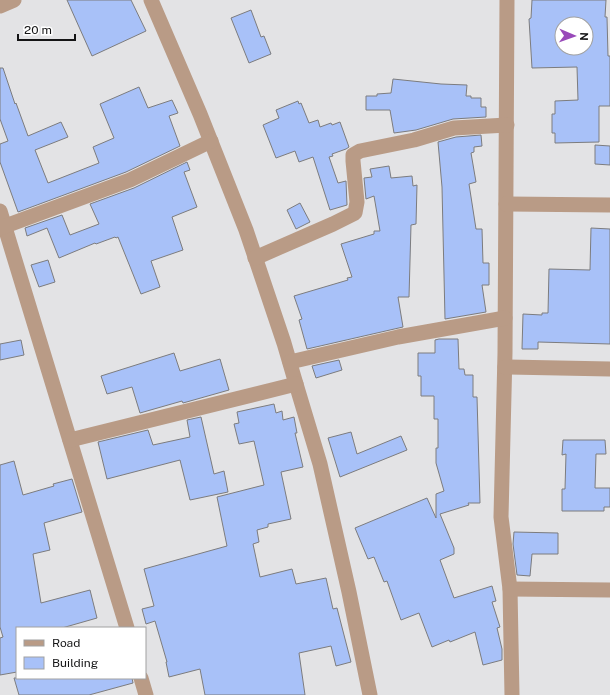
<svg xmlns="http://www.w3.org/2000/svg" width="610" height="695" font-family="'Public Sans',sans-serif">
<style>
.building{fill:#a8c1f8;stroke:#7c7c7e;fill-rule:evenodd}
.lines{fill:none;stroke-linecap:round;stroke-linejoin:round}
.minor{stroke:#b99b86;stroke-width:15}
</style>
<rect width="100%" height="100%" fill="#e3e3e5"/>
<g class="building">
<path d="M67,0H131L146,31L92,56Z"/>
<path d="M532,0H606L605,17H607L608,56H610V106H599V142L555,143V133H552V114H555V101L578,100L577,67L532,68L529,19L531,18ZM562,24H586V48H562Z"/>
<path d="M251,10L261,37L264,36L271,54L249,63L231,18Z"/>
<path d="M0,68H3L15,104L16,103L28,136L61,122L68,137L35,150L48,183L99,163L93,147L114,138L100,104L139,87L148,108L172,100L178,113L169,116L180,146L126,172L18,212L0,162V144L8,141L0,119Z"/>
<path d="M393,79L441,84L467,85L466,96H471V98H481V107H486V117L453,119L416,130L394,133L390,110H366V96H377V94L391,93Z"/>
<path d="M298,101L299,104L301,103L309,123L318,120L320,127L331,123L332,125L340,122L349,147L346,149L332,154L333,156L329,157L338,183L346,181L347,205L330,210L313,157L299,162L295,151L276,158L263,125L279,118L276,110Z"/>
<path d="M481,135L482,146L474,147V152L471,153L476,182L469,184L476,229H482L483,263H489V285H482L486,312L445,319L442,187L438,142L456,137Z"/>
<path d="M595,145L610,146V165L595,164Z"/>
<path d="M187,162L190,170L184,172L197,207L172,217L183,250L151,261L160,287L141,294L118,237L116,238L115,237L96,244L95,243L59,258L47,228L27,236L25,228L62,215L70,235L99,224L90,204L134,188Z"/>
<path d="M389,166L391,178L412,176L413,186L417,185L416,224L411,225L409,297H398L403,327L307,349L299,320L302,319L294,296L348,280L347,278L352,277L341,244L374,234V231H380L374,196L366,199L364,178L372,177L370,169Z"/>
<path d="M300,203L310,222L296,229L287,210Z"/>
<path d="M591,228L610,229V344L538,342V349H522L523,314L542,315V313H548L549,269L590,270Z"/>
<path d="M48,260L55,282L39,287L31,265Z"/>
<path d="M439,339H458L459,369H464L465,375H473V397H477L480,503H468L469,505L440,514L454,548V554L440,560L454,598L492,586L496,601L492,602L500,627L497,628L502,649V660L483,665L475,632L450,642L449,640L432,647L419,613L401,620L387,581L384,582L374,557L368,559L355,528L427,498L436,518V494L444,491L436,463V448H438V419H434V396H421V376H418V353H435V340Z"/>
<path d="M21,340L24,355L0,360V344Z"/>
<path d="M174,353L180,371L220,359L229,390L183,403L182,401L140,413L132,387L107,394L101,376Z"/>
<path d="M339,360L342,370L316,378L312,366Z"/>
<path d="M274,404L276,413L282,411L283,420L294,417L297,433H295L303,467L281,472L291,519L268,524V527L257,530L259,542L253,544L260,577L292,569L296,584L326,578L333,609L337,608L351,662L336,666L331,646L299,653L305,695H205L200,669L169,677L166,662H167L155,621L146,624L142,609L154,606L144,569L227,546L217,497L264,485L254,441L239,444L234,424L239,423L237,412Z"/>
<path d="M201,417L214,474L224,471L228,492L190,500L180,460L107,479L98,442L148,430L153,445L190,437L187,420Z"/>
<path d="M351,432L357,454L401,436L407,450L340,477L328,438Z"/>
<path d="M563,440H605L606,454H596L595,488H610V507H604V511H562V489H565L566,454L562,455Z"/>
<path d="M14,461L23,495L54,486L53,484L72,479L82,512L44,523L50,550L33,554L41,603L90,590L97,618L62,628H17V672L0,675V638L3,637L0,627V465Z"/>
<path d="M514,532L558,533V554H532L530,576L517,575L513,544Z"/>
<path d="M14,678H132L133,683L89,695H19Z"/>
</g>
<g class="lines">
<g class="minor">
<path d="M151,0L200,114L246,230L284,343L296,384L320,464L349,592L370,695"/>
<path d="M507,0L505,353L501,517L510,589L512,695"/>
<path d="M0,6L14,0"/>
<path d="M506,204L610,205"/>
<path d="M0,211L127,628"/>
<path d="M0,228L130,180L211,141"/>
<path d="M255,258L333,224L355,213L357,202L353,161V155L360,151L414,140L454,128L507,125"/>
<path d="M290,362L398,337L505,318"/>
<path d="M505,367L610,369"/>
<path d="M70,440L296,384"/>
<path d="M510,589L610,590"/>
<path d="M141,678L146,695"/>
</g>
</g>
<rect x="16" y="627" width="130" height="52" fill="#ffffff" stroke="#a1a1a1"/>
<rect x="24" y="640" width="20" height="6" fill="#b99b86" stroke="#a1a1a1"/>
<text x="52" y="647" font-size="12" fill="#141415">Road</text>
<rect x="24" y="657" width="20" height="12" fill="#a8c1f8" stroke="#a1a1a1"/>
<text x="52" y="667" font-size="12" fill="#141415">Building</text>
<g transform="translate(574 36) rotate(92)"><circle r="19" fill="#ffffff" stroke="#a1a1a1"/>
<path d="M0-3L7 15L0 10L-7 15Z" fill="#9849b9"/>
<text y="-6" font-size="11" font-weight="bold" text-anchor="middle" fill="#141415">N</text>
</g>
<path d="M18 34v6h57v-6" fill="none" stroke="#141415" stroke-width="2"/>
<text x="24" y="34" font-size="12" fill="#141415" stroke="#ffffff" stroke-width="3" paint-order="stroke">20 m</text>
</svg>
